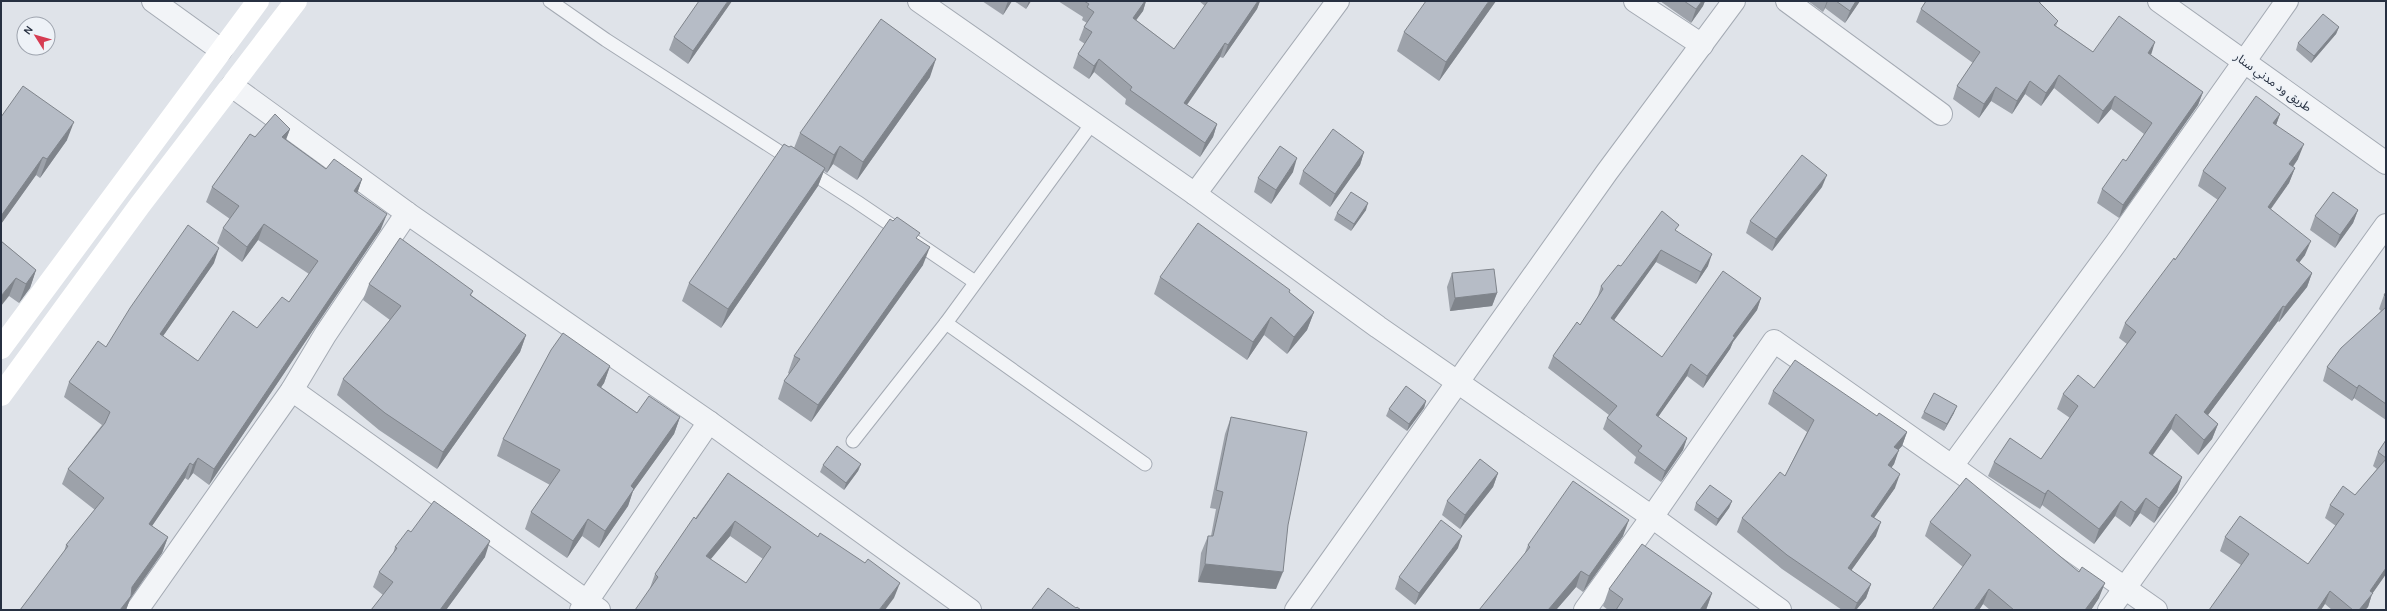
<svg xmlns="http://www.w3.org/2000/svg" width="2387" height="611" font-family="Karla,'Noto Sans Arabic',sans-serif">
<style>
.lines{fill:none;stroke-linecap:round;stroke-linejoin:round}
.lane-casing{stroke:#a4aab3;stroke-width:15}
.street-casing{stroke:#a4aab3;stroke-width:24}
.lane{stroke:#f2f4f7;stroke-width:13}
.street{stroke:#f2f4f7;stroke-width:22}
.secondary{stroke:#fff;stroke-width:22}
.wall{fill:#9da2aa;fill-rule:evenodd}
.shaded-wall{fill:#7f848b}
.building{fill:#b6bcc6;stroke:#7f848b;fill-rule:evenodd}
.labels{text-anchor:middle;dominant-baseline:central;stroke-width:3;stroke-linejoin:round;paint-order:stroke}
.street-label{font-size:12px;fill:#273041;stroke:#eef2f7}
</style>
<rect width="100%" height="100%" fill="#dfe3e9"/>
<g class="lines">
<defs>
<g id="lane">
<path d="M550,1L606,40L857,202L975,282"/>
<path d="M946,323L1145,464"/>
<path d="M853,441L946,323L1093,122"/>
</g>
<g id="street">
<path d="M153,1L221,50"/>
<path d="M919,1L1195,194L1378,327L1652,517L1780,610"/>
<path d="M1635,1L1702,45"/>
<path d="M1787,1L1941,114"/>
<path d="M2159,1L2386,163"/>
<path d="M232,86L407,213L709,422L970,610"/>
<path d="M1195,194L1338,1"/>
<path d="M292,390L599,610"/>
<path d="M1952,466L2116,243L2287,1"/>
<path d="M137,610L292,390L325,335L407,213"/>
<path d="M581,610L709,422"/>
<path d="M1296,610L1607,172L1734,1"/>
<path d="M1585,610L1652,517L1774,341L2156,610"/>
<path d="M2109,610L2386,225"/>
</g>
</defs>
<use href="#lane" class="lane-casing"/>
<use href="#street" class="street-casing"/>
<use href="#lane" class="lane"/>
<use href="#street" class="street"/>
<g class="secondary">
<path d="M1,348L258,1"/>
<path d="M1,395L140,205L296,1"/>
</g>
</g>
<g class="wall">
<path d="M732,1L688,64L669,50L674,37Z"/>
<path d="M982,1H1012L1003,15Z"/>
<path d="M1014,1H1031L1026,9Z"/>
<path d="M1058,1H1146L1143,11L1136,20L1174,49L1205,6L1199,1H1260L1257,9L1223,58L1220,57L1187,105L1217,124L1213,137L1200,157L1125,104L1126,99L1094,72L1089,79L1073,68L1078,54L1085,44L1079,40L1084,27L1087,23L1082,20L1083,17Z"/>
<path d="M1496,1L1439,81L1397,51L1404,32Z"/>
<path d="M1660,1H1705L1703,6L1691,23Z"/>
<path d="M1808,1H1860L1845,23L1825,8L1823,12Z"/>
<path d="M1926,1H2042L2040,3L2058,21L2056,26L2093,52L2151,55L2203,92L2198,105L2119,218L2097,203L2102,189L2126,161L2144,134L2111,109L2098,124L2054,88L2041,106L2025,94L2012,114L1991,101L1979,118L1953,99L1957,86L1973,63L1916,22L1921,9Z"/>
<path d="M2339,27L2336,34L2311,63L2296,50L2298,43Z"/>
<path d="M930,77L857,180L833,164L827,173L824,171L818,186L721,328L682,301L689,283L789,147L794,148L800,133Z"/>
<path d="M2280,114L2276,125L2298,159L2293,167L2295,168L2289,183L2271,209L2305,255L2299,263L2312,273L2307,287L2279,322L2278,321L2208,415L2218,424L2212,439L2198,455L2171,429L2153,455L2182,477L2177,492L2154,523L2140,513L2130,527L2115,516L2094,544L2042,505L2040,509L1988,476L1994,462L2041,459L2070,418L2057,409L2063,394L2094,388L2127,344L2119,338L2125,323L2175,260L2218,200L2198,186L2203,171Z"/>
<path d="M1,117L67,140L40,178L36,175L1,224Z"/>
<path d="M290,129L286,140L326,169L362,179L357,193L381,229L209,485L193,473L188,480L185,478L152,526L168,537L162,553L130,599L126,610H20L64,552L66,545L95,510L62,484L68,469L102,425L64,397L69,382L106,347L214,263L163,336L198,361L257,328L289,302L309,274L258,240L242,262L217,243L223,228L230,219L206,202L212,187L255,137Z"/>
<path d="M1364,152L1360,165L1330,207L1299,184L1303,171Z"/>
<path d="M1293,172L1271,204L1254,192L1258,178Z"/>
<path d="M1822,187L1772,251L1746,233L1750,221Z"/>
<path d="M1366,210L1351,231L1334,220L1337,213Z"/>
<path d="M2358,210L2353,223L2335,248L2310,230L2315,216Z"/>
<path d="M1677,231L1708,266L1696,284L1656,262L1614,320L1662,357L1761,298L1757,310L1733,342L1730,349L1703,388L1687,376L1658,417L1687,438L1683,450L1661,482L1634,463L1636,457L1603,429L1607,418L1609,415L1548,368L1553,356L1580,325L1597,299L1601,286L1621,266Z"/>
<path d="M918,239L923,265L811,422L778,399L784,381L789,374L788,373L794,356Z"/>
<path d="M1,241L36,270L30,288L19,303L9,296Z"/>
<path d="M1452,273L1497,293L1492,306L1450,311L1447,287Z"/>
<path d="M1160,277L1290,290L1289,292L1314,312L1307,330L1287,354L1264,335L1247,360L1154,294Z"/>
<path d="M369,284L473,291L471,295L526,335L520,352L437,469L379,430L337,395L343,379L390,320L363,300Z"/>
<path d="M2386,292V420L2354,398L2352,401L2323,381L2327,367L2381,311L2379,309L2384,295Z"/>
<path d="M610,366L604,383L601,387L637,413L680,417L674,434L633,491L628,506L599,548L582,536L567,558L525,529L531,512L550,485L497,456L503,439Z"/>
<path d="M1773,391L1877,416L1907,432L1902,446L1898,450L1894,464L1891,468L1895,488L1874,518L1876,536L1851,570L1871,584L1866,598L1856,610H1842L1782,569L1737,532L1742,518L1785,476L1807,432L1768,404Z"/>
<path d="M1426,401L1424,408L1407,431L1386,416L1389,409Z"/>
<path d="M1924,412L1954,413L1944,431L1921,418Z"/>
<path d="M1231,417L1288,525L1276,589L1198,582L1201,553L1208,536H1211L1216,509L1210,508L1225,434Z"/>
<path d="M2386,440V574L2372,594L2368,607L2365,610H2332L2325,604L2241,565L2220,551L2225,537L2308,564L2336,526L2325,518L2330,505L2355,495L2377,469L2373,466L2378,452Z"/>
<path d="M861,464L858,471L844,490L820,472L823,465Z"/>
<path d="M728,473L894,598L650,588L655,574ZM730,536L763,559L746,583L710,559Z"/>
<path d="M1498,473L1493,487L1460,529L1442,515L1447,501Z"/>
<path d="M1732,501L1729,508L1716,526L1694,510L1696,503Z"/>
<path d="M1930,522L2099,598L2091,610H1990L1983,604L1979,610H1932L1963,567L1925,536Z"/>
<path d="M411,532L485,557L446,610H371L383,595L373,587L379,572L393,554L395,547Z"/>
<path d="M1623,536L1583,592L1576,587L1556,610H1479L1524,555L1528,545Z"/>
<path d="M1458,548L1415,605L1395,589L1399,577Z"/>
<path d="M1609,589L1712,593L1706,610H1608L1603,606Z"/>
</g>
<g class="shaded-wall">
<path d="M728,1H732L688,64L693,51Z"/>
<path d="M1008,1H1012L1003,15Z"/>
<path d="M1029,1H1031L1026,9Z"/>
<path d="M1145,1H1146L1143,11L1128,31L1133,18Z"/>
<path d="M1258,1H1260L1257,9L1223,58L1228,45Z"/>
<path d="M1489,1H1496L1439,81L1446,62Z"/>
<path d="M1702,1H1705L1703,6L1691,23L1696,9Z"/>
<path d="M1827,1H1828L1825,8L1823,12Z"/>
<path d="M1856,1H1860L1845,23L1850,11Z"/>
<path d="M2339,27L2336,34L2311,63L2314,56Z"/>
<path d="M2155,42L2151,55L2148,53Z"/>
<path d="M1225,43L1220,57L1179,116L1184,103Z"/>
<path d="M936,59L930,77L857,180L863,162Z"/>
<path d="M1099,59L1094,72L1089,79L1094,66Z"/>
<path d="M2059,75L2054,88L2041,106L2046,93Z"/>
<path d="M2030,81L2025,94L2012,114L2017,101Z"/>
<path d="M1996,87L1991,101L1979,118L1984,104Z"/>
<path d="M2203,92L2198,105L2119,218L2123,205Z"/>
<path d="M2115,96L2111,109L2098,124L2103,111Z"/>
<path d="M2280,114L2275,128L2273,123Z"/>
<path d="M74,122L67,140L40,178L47,159Z"/>
<path d="M1217,124L1213,137L1200,157L1205,143Z"/>
<path d="M290,129L284,144L282,137Z"/>
<path d="M2304,144L2298,159L2284,179L2289,164Z"/>
<path d="M840,146L833,164L827,173L834,155Z"/>
<path d="M1364,152L1360,165L1330,207L1335,194Z"/>
<path d="M43,157L36,175L1,224V216Z"/>
<path d="M1297,158L1293,172L1271,204L1276,190Z"/>
<path d="M825,168L818,186L721,328L728,309Z"/>
<path d="M2295,168L2289,183L2262,221L2268,207Z"/>
<path d="M1827,175L1822,187L1772,251L1776,239Z"/>
<path d="M362,179L357,194L354,191Z"/>
<path d="M1368,203L1366,210L1351,231L1354,224Z"/>
<path d="M2358,210L2353,223L2335,248L2340,235Z"/>
<path d="M387,214L381,229L209,485L214,469Z"/>
<path d="M264,224L258,240L242,262L247,247Z"/>
<path d="M2311,241L2305,255L2290,274L2296,260Z"/>
<path d="M930,247L923,265L811,422L818,405Z"/>
<path d="M219,248L214,263L154,349L160,334Z"/>
<path d="M1661,250L1656,262L1607,330L1611,318Z"/>
<path d="M1712,254L1708,266L1696,284L1701,272Z"/>
<path d="M36,270L30,288L19,303L26,284Z"/>
<path d="M2312,273L2307,287L2279,322L2285,307Z"/>
<path d="M16,278L9,296L1,306V296Z"/>
<path d="M1497,293L1492,306L1450,311L1455,298Z"/>
<path d="M1761,298L1757,310L1733,342L1730,349L1703,388L1707,376L1733,336Z"/>
<path d="M2283,306L2278,321L2199,427L2204,412Z"/>
<path d="M1314,312L1307,330L1287,354L1294,337Z"/>
<path d="M1271,317L1264,335L1247,360L1253,342Z"/>
<path d="M526,335L520,352L437,469L443,452Z"/>
<path d="M1691,364L1687,376L1651,427L1656,415Z"/>
<path d="M610,366L604,383L591,402L597,385Z"/>
<path d="M2359,385L2354,398L2352,401L2357,388Z"/>
<path d="M1426,401L1424,408L1407,431L1409,424Z"/>
<path d="M1957,406L1954,413L1944,431L1947,424Z"/>
<path d="M2176,414L2171,429L2144,467L2149,453Z"/>
<path d="M680,417L674,434L633,491L628,506L599,548L605,531L631,486Z"/>
<path d="M2218,424L2212,439L2198,455L2204,440Z"/>
<path d="M1907,432L1902,446L1889,461L1894,447Z"/>
<path d="M1687,438L1683,450L1661,482L1665,471Z"/>
<path d="M1899,450L1894,464L1883,479L1888,465Z"/>
<path d="M198,458L193,473L188,480L193,465Z"/>
<path d="M190,463L185,478L143,539L149,524Z"/>
<path d="M861,464L858,471L844,490L846,483Z"/>
<path d="M1498,473L1493,487L1460,529L1465,515Z"/>
<path d="M1900,474L1895,488L1866,529L1871,516Z"/>
<path d="M2182,477L2177,492L2154,523L2159,508Z"/>
<path d="M2048,490L2042,505L2040,509L2045,494Z"/>
<path d="M2146,498L2140,513L2130,527L2135,512Z"/>
<path d="M1732,501L1729,508L1716,526L1718,519Z"/>
<path d="M2121,501L2115,516L2094,544L2099,529Z"/>
<path d="M588,519L582,536L567,558L573,541Z"/>
<path d="M1629,520L1623,536L1583,592L1589,576Z"/>
<path d="M735,521L730,536L701,571L706,556Z"/>
<path d="M1881,522L1876,536L1843,582L1848,568Z"/>
<path d="M1462,536L1458,548L1415,605L1419,593Z"/>
<path d="M168,537L162,553L130,599L126,610H120L132,587Z"/>
<path d="M490,541L485,557L446,610H440Z"/>
<path d="M1205,564L1283,572L1276,589L1198,582Z"/>
<path d="M2386,568V574L2372,594L2368,607L2365,610H2359L2370,591Z"/>
<path d="M1581,571L1576,587L1556,610H1548Z"/>
<path d="M900,583L894,598L885,610H879Z"/>
<path d="M2105,583L2099,598L2091,610H2085Z"/>
<path d="M1871,584L1866,598L1856,610H1854L1857,603Z"/>
<path d="M1989,589L1983,604L1979,610H1974Z"/>
<path d="M2330,591L2325,604L2321,610H2317Z"/>
<path d="M1712,593L1706,610H1700Z"/>
</g>
<g class="building">
<path d="M699,1H728L693,51L674,37Z"/>
<path d="M1084,1H1145L1133,18L1174,49L1208,1H1258L1228,45L1225,43L1184,103L1217,124L1205,143L1130,90L1132,87L1099,59L1094,66L1078,54L1092,32L1084,27L1094,12L1087,7L1089,4Z"/>
<path d="M1426,1H1489L1446,62L1404,32Z"/>
<path d="M1684,1H1702L1696,9Z"/>
<path d="M1836,1H1856L1850,11Z"/>
<path d="M1926,1H2038L2058,21L2054,25L2093,52L2119,16L2155,42L2148,53L2203,92L2123,205L2102,189L2123,159L2126,161L2152,123L2115,96L2103,111L2059,75L2046,93L2030,81L2017,101L1996,87L1984,104L1957,86L1980,52L1921,9Z"/>
<path d="M2323,14L2339,27L2314,56L2298,43Z"/>
<path d="M881,19L936,59L863,162L840,146L834,155L800,133Z"/>
<path d="M23,86L74,122L47,159L43,157L1,216V117Z"/>
<path d="M2256,96L2280,114L2273,123L2304,144L2289,164L2295,168L2268,207L2311,241L2296,260L2312,273L2285,307L2283,306L2204,412L2218,424L2204,440L2176,414L2149,453L2182,477L2159,508L2146,498L2135,512L2121,501L2099,529L2048,490L2045,494L1994,462L2010,438L2041,459L2078,406L2063,394L2078,375L2094,388L2136,332L2125,323L2174,258L2175,260L2226,188L2203,171Z"/>
<path d="M275,114L290,129L282,137L326,169L334,159L362,179L354,191L387,214L214,469L198,458L193,465L190,463L149,524L168,537L132,587L131,596L120,610H20L68,546L66,545L104,498L68,469L105,423L110,412L69,382L98,341L106,347L130,308L188,225L219,248L160,334L198,361L233,311L257,328L282,297L289,302L318,261L264,224L247,247L223,228L239,206L212,187L250,134L255,137Z"/>
<path d="M1333,129L1364,152L1335,194L1303,171Z"/>
<path d="M784,144L789,147L791,146L825,168L728,309L689,283Z"/>
<path d="M1280,146L1297,158L1276,190L1258,178Z"/>
<path d="M1802,155L1827,175L1776,239L1750,221Z"/>
<path d="M1351,192L1368,203L1354,224L1337,213Z"/>
<path d="M2333,192L2358,210L2340,235L2315,216Z"/>
<path d="M1662,211L1679,225L1675,230L1712,254L1701,272L1661,250L1611,318L1662,357L1723,271L1761,298L1733,336L1735,337L1707,376L1691,364L1656,415L1687,438L1665,471L1638,451L1642,446L1607,418L1617,406L1553,356L1577,322L1580,325L1603,289L1601,286L1618,265L1621,266Z"/>
<path d="M897,217L920,233L916,238L930,247L818,405L784,381L800,359L794,356L890,219L893,221Z"/>
<path d="M1198,223L1290,290L1289,292L1314,312L1294,337L1271,317L1253,342L1160,277Z"/>
<path d="M400,238L473,291L470,295L526,335L443,452L385,413L343,379L401,306L369,284Z"/>
<path d="M1,241L36,270L26,284L16,278L1,296Z"/>
<path d="M1494,269L1497,293L1455,298L1452,273Z"/>
<path d="M2386,292V297L2384,295Z"/>
<path d="M2386,307V404L2359,385L2357,388L2327,367L2341,348Z"/>
<path d="M563,333L610,366L597,385L637,413L649,396L680,417L631,486L634,489L605,531L588,519L573,541L531,512L560,470L503,439L551,350Z"/>
<path d="M1795,360L1877,416L1879,413L1907,432L1894,447L1899,450L1888,465L1900,474L1871,516L1881,522L1848,568L1871,584L1857,603L1787,555L1742,518L1780,472L1785,476L1814,420L1773,391Z"/>
<path d="M1406,386L1426,401L1409,424L1389,409Z"/>
<path d="M1934,393L1957,406L1947,424L1924,412Z"/>
<path d="M1231,417L1307,432L1288,525L1283,572L1205,564L1208,536H1213L1223,492L1216,490Z"/>
<path d="M2386,440V458L2378,452Z"/>
<path d="M837,446L861,464L846,483L823,465Z"/>
<path d="M1480,459L1498,473L1465,515L1447,501Z"/>
<path d="M2386,459V568L2370,591L2373,593L2359,610H2353L2330,591L2317,610H2209L2249,554L2225,537L2240,516L2308,564L2344,514L2330,505L2343,486L2355,495Z"/>
<path d="M728,473L818,537L820,533L865,563L868,559L900,583L879,610H635L658,577L655,574L694,517L696,519ZM735,521L771,547L746,583L706,556Z"/>
<path d="M1966,478L2079,572L2082,567L2105,583L2085,610H2014L1989,589L1974,610H1932L1971,555L1930,522Z"/>
<path d="M1573,481L1629,520L1589,576L1581,571L1548,610H1479L1530,547L1528,545Z"/>
<path d="M1710,485L1732,501L1718,519L1696,503Z"/>
<path d="M434,501L490,541L440,610H371L393,582L379,572L397,548L395,547L408,530L411,532Z"/>
<path d="M1441,520L1462,536L1419,593L1399,577Z"/>
<path d="M1642,544L1712,593L1700,610H1616L1623,599L1609,589Z"/>
<path d="M1048,588L1076,608L1077,607L1081,610H1033L1032,609Z"/>
</g>
<g class="labels">
<g class="street-label">
<text transform="translate(2273 82) rotate(36)">طريق ود مدني سنار</text>
</g>
</g>
<rect width="2387" height="611" fill="none" stroke="#273041" stroke-width="4"/>
<g transform="translate(36 36) rotate(307)"><circle r="19" fill="#eef2f7" stroke="#9ea4ae"/>
<path d="M0-3L7 15L0 10L-7 15Z" fill="#d63c52"/>
<text y="-6" font-size="11" font-weight="bold" text-anchor="middle" fill="#273041">N</text>
</g>
</svg>
